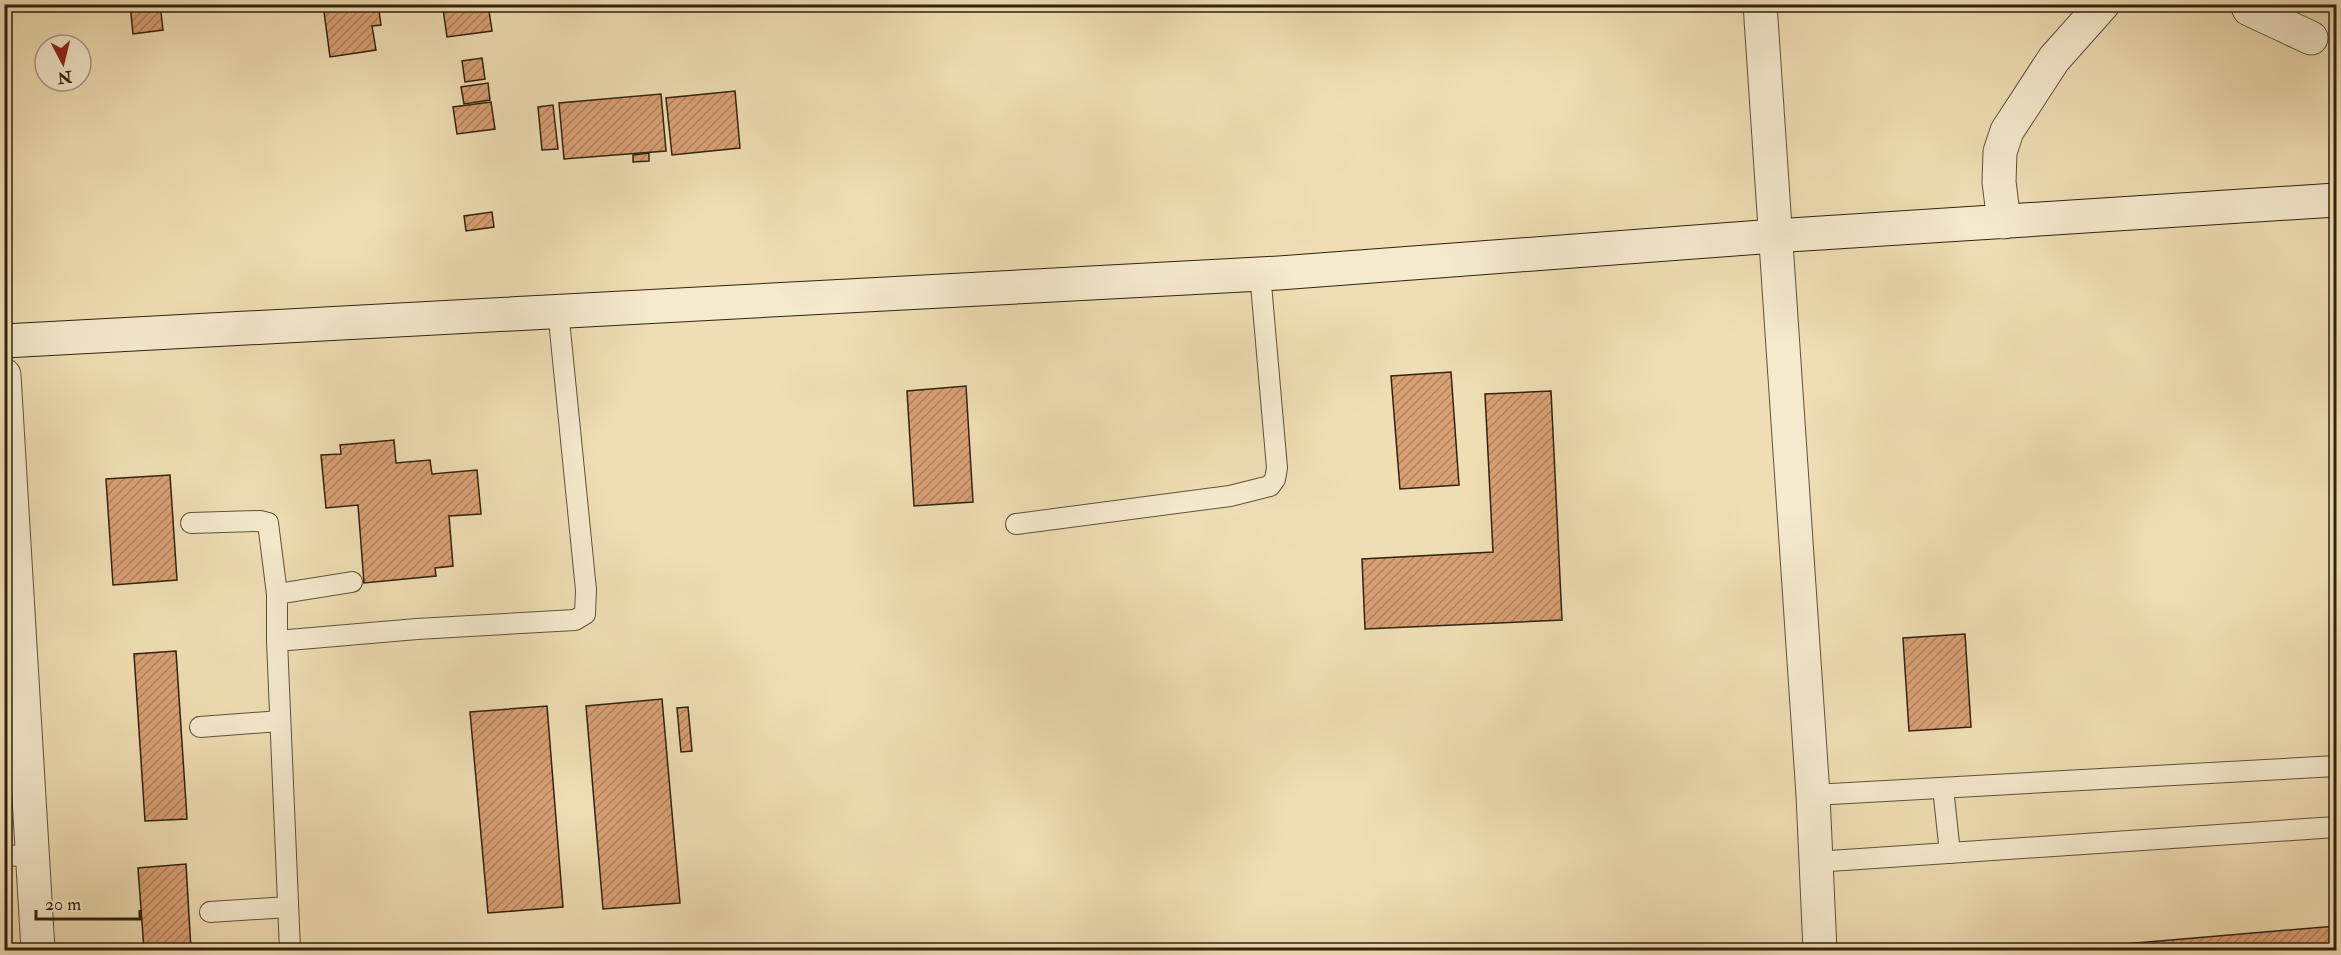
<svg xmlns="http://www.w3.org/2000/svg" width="2341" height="955" font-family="'IM FELL Double Pica',serif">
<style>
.building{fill:url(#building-hatch);stroke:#31220e;stroke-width:1.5}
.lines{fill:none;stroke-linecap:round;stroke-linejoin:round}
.lane-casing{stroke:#605138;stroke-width:22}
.street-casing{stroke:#605138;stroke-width:35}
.secondary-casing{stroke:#31220e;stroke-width:35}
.lane{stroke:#f5eace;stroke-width:20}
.street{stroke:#f5eace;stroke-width:33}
.secondary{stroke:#f5eace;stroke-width:33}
</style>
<defs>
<pattern id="building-hatch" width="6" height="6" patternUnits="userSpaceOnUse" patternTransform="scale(1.5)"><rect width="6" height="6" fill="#d9a074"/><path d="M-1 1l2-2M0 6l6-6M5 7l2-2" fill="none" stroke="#b1825e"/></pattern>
</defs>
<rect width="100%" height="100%" fill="#efdeb4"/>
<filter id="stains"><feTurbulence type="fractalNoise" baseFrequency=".00333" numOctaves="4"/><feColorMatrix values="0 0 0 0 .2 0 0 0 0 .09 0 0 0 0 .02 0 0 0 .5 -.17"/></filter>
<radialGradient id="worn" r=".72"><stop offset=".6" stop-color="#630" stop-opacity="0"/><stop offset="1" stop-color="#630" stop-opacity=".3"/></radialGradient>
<g class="building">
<path d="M130,4H160L163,30L133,34Z"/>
<path d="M323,4H378L381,25L372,26L376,50L330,57Z"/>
<path d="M475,4H488L492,31L447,37L443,9Z"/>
<path d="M482,58L485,79L465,82L462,61Z"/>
<path d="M488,83L490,100L464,104L461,87Z"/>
<path d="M735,91L740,148L672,155L666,98Z"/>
<path d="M661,94L666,151L564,159L559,103Z"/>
<path d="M491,102L495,129L457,134L453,107Z"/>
<path d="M553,105L558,149L542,150L538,107Z"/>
<path d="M649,153V161L633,162V155Z"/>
<path d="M492,212L494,227L466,231L464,216Z"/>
<path d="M1451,372L1459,485L1400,489L1391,376Z"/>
<path d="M966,386L973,502L914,506L907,391Z"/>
<path d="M1551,391L1562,620L1365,629L1362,559L1493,552L1485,394Z"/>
<path d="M394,440L396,463L430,460L432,474L477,470L481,514L449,516L453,566L435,568L436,576L364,583L358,505L326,508L321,455L341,454L340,445Z"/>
<path d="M170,475L177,580L113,585L106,479Z"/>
<path d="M1965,634L1971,727L1909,731L1903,638Z"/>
<path d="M176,651L187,819L145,821L134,654Z"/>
<path d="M662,699L680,903L603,909L586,706Z"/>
<path d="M547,706L563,907L488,913L470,712Z"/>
<path d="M688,707L692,751L681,752L677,708Z"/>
<path d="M186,864L191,950H144L138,868Z"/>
<path d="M2336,926V950H2101V946Z"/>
</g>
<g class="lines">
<defs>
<g id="lane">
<path d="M191,523L260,521L268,523L277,594"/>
<path d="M1016,524L1230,496L1270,486L1275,479L1277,468L1260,273"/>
<path d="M277,641V594L352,582"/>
<path d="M200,727L280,721"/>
<path d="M1943,788L1950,853"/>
<path d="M1813,795L2336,766"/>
<path d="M4,856L33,855"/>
<path d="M1815,862L2336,827"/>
<path d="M210,912L288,907"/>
<path d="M290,950L277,641L417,629L575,620L585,614L586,590L558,310"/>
</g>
<g id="street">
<path d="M1760,4L1813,795L1820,950"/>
<path d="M2247,4L2249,9L2311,38"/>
<path d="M2004,222L1999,182L2000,152L2007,131L2054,59L2103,4"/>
<path d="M4,375L38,950"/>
</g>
<path id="secondary" d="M4,341L1279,273L1775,236L2336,200"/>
</defs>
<use href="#lane" class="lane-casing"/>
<use href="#street" class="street-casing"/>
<use href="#secondary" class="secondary-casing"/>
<use href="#lane" class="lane"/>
<use href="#street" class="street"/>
<use href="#secondary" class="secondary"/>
</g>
<rect width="2341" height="955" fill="none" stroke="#efdeb4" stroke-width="24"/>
<rect x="6" y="6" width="2329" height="943" fill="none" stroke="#31220e" stroke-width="3"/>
<rect x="12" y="12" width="2317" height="931" fill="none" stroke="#31220e" stroke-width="1.5"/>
<g transform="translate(63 63) rotate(173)"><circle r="28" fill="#f5eace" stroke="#a79a81" stroke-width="1.5"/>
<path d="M0-4.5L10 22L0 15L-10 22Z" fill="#8f2418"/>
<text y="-9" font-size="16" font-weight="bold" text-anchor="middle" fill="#31220e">N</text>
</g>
<path d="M36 910v9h104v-9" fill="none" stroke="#31220e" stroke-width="3"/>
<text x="45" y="910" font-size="18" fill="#31220e" stroke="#f5eace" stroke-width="4.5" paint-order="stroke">20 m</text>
<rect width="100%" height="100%" filter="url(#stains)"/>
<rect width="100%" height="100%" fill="url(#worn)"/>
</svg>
